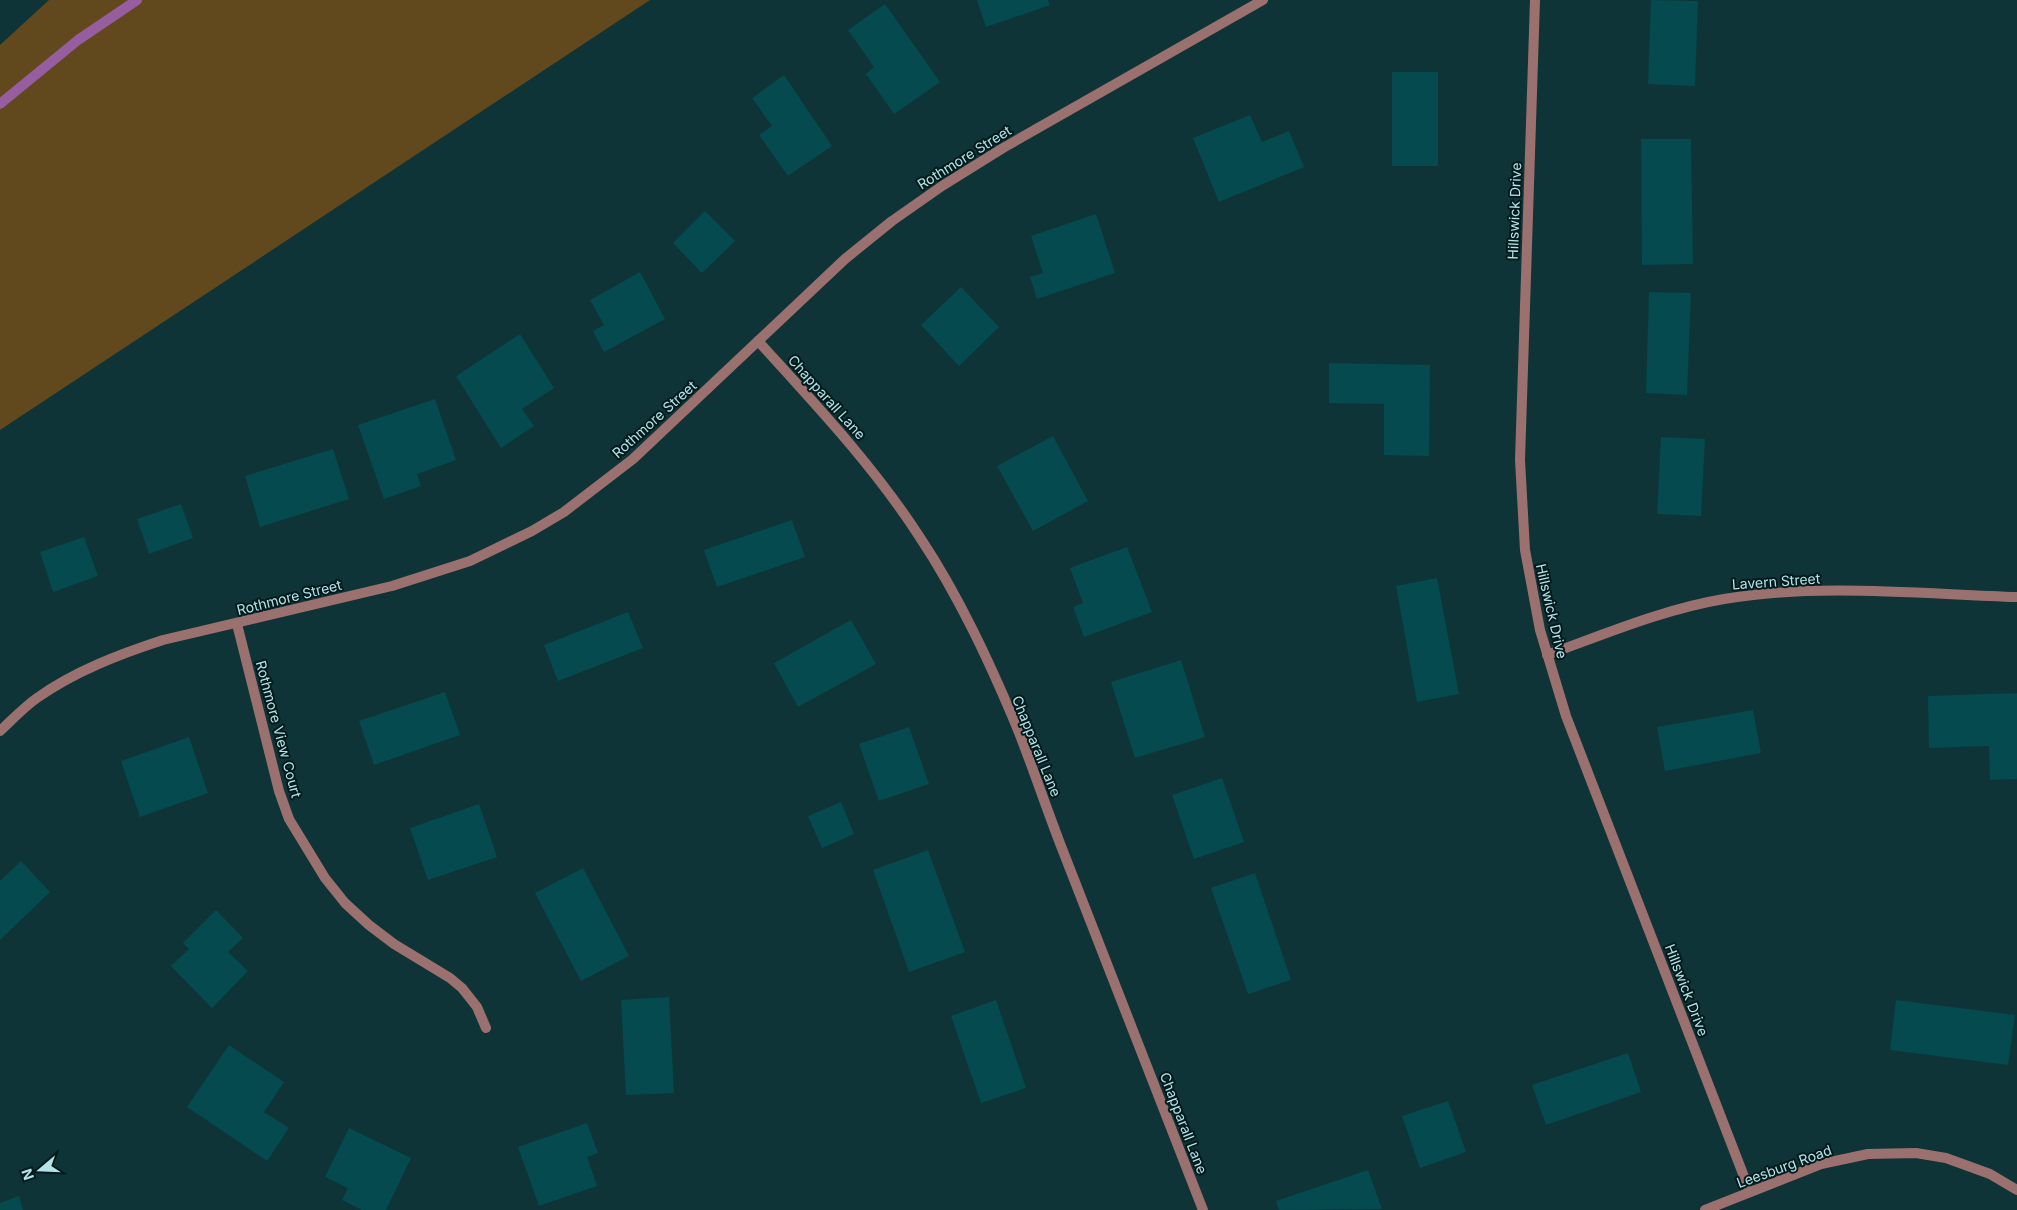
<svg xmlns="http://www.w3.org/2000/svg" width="2017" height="1210" font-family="Inter,sans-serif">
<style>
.green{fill:#61491d}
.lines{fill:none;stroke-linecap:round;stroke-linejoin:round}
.stream{stroke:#965ea1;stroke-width:10}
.building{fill:#044a4e}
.street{stroke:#9b7170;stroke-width:10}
.labels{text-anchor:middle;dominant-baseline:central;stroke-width:4;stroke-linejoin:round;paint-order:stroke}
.street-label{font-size:14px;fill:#b2e4e8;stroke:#021a1c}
</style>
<rect width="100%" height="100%" fill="#0f3437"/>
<path class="green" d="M49,0H650L0,430V45Z"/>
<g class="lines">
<path class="stream" d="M0,104L78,40L137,0"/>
</g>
<g class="building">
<path d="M977,0H1048L1050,5L986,27Z"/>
<path d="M1651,0L1698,1L1695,86L1648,84Z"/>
<path d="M885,4L940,82L894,114L866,74L874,67L848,30Z"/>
<rect x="1392" y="72" width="46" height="94"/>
<path d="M784,75L832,146L788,176L759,135L772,126L752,98Z"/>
<path d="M1250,115L1262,142L1289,131L1304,167L1219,202L1193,138Z"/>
<path d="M1641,139H1691L1693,264L1642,265Z"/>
<path d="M705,211L735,241L702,273L673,243Z"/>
<path d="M1096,214L1115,273L1037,299L1030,277L1043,273L1031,236Z"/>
<path d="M640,272L665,319L604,352L593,331L604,325L590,300Z"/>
<path d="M961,287L999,327L959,366L921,325Z"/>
<path d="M1649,292L1691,293L1687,395L1646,393Z"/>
<path d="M520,334L554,388L522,409L534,426L501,448L456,376Z"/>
<path d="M1329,363L1430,365L1429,456L1384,455V404L1329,403Z"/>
<path d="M435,399L456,460L417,474L421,486L384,499L358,425Z"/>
<path d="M1053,436L1088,501L1033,531L997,466Z"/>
<path d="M1661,437L1705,439L1701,516L1657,514Z"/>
<path d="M333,449L349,499L260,527L245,476Z"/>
<path d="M181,504L193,538L149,554L137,519Z"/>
<path d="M792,520L805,557L717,587L704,550Z"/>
<path d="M84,537L98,576L53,592L40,552Z"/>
<path d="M1127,547L1152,612L1084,637L1073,607L1083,603L1070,568Z"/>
<path d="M1437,578L1459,694L1417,702L1396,586Z"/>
<path d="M628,612L643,648L558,681L544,645Z"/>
<path d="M851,620L876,664L798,707L774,663Z"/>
<path d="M1181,660L1205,737L1135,758L1111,682Z"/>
<path d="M445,692L460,735L374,765L359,721Z"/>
<path d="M2017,693V779L1990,780L1989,746L1929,748L1928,696Z"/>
<path d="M1753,710L1761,753L1665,771L1657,727Z"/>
<path d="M909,727L929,784L879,801L859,744Z"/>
<path d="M189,737L208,793L140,817L121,761Z"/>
<path d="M1222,778L1244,842L1194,859L1172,795Z"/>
<path d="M841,802L854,834L822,848L808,816Z"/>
<path d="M479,804L497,857L428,880L410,828Z"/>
<path d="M928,850L965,952L909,972L873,870Z"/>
<path d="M21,861L50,892L0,940V881Z"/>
<path d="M583,868L629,956L581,981L535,893Z"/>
<path d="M1255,873L1291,980L1248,994L1211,888Z"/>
<path d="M216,910L243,938L228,952L248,971L212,1008L171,966L189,949L183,943Z"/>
<path d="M669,997L674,1093L626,1095L621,1000Z"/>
<path d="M996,1000L1026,1088L981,1103L951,1016Z"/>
<path d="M1896,1000L2015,1015L2008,1065L1890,1050Z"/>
<path d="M229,1045L284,1082L264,1112L289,1128L267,1161L187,1107Z"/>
<path d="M1628,1053L1641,1092L1546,1125L1532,1085Z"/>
<path d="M1448,1101L1466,1152L1420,1168L1402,1116Z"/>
<path d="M587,1123L598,1153L587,1157L597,1186L539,1206L518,1147Z"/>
<path d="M349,1128L411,1158L386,1210H362L342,1200L348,1188L325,1177Z"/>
<path d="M1368,1170L1382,1209L1279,1210L1276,1201Z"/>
<path d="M19,1196L23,1210H0V1203Z"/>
</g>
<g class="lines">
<g class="street">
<path d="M1535,0L1520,460L1525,550L1540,630L1566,716L1750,1192"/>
<path d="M758,341C815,404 873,465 919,536C959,596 990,663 1018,730C1033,768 1046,807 1061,846C1108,967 1156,1089 1203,1210"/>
<path d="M237,624L279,791L289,819L325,878L345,903L369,925L394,944L450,978L462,988L477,1007L486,1028"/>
<path d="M1547,655C1605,634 1664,609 1724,599C1819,583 1921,594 2017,597"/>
<path d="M0,731C12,720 24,707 37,698C75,671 120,654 163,640L392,586L470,561L532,531L564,512L633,459L845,259L892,221L942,186L1003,148L1263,0"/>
<path d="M1705,1210L1821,1164L1868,1154L1916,1153L1946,1158L1990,1174L2017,1190"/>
</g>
</g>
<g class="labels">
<g class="street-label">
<text transform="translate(964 157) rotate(-32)">Rothmore Street</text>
<text transform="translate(1514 211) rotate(-88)">Hillswick Drive</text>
<text transform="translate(827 397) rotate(48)">Chapparall Lane</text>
<text transform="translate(654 419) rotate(-42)">Rothmore Street</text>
<text transform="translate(1776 581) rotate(-4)">Lavern Street</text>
<text transform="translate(289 597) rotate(-14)">Rothmore Street</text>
<text transform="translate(1552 611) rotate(77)">Hillswick Drive</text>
<text transform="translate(279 729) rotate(75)">Rothmore View Court</text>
<text transform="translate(1037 746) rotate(68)">Chapparall Lane</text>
<text transform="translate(1687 990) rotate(69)">Hillswick Drive</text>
<text transform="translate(1184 1123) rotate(69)">Chapparall Lane</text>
<text transform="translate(1784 1166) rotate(-20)">Leesburg Road</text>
</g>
</g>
<g transform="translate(40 1170) rotate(251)" stroke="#021a1c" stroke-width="4" paint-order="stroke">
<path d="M0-4L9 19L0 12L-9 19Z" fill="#b2e4e8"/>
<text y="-8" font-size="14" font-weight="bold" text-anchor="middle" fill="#b2e4e8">N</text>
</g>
</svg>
